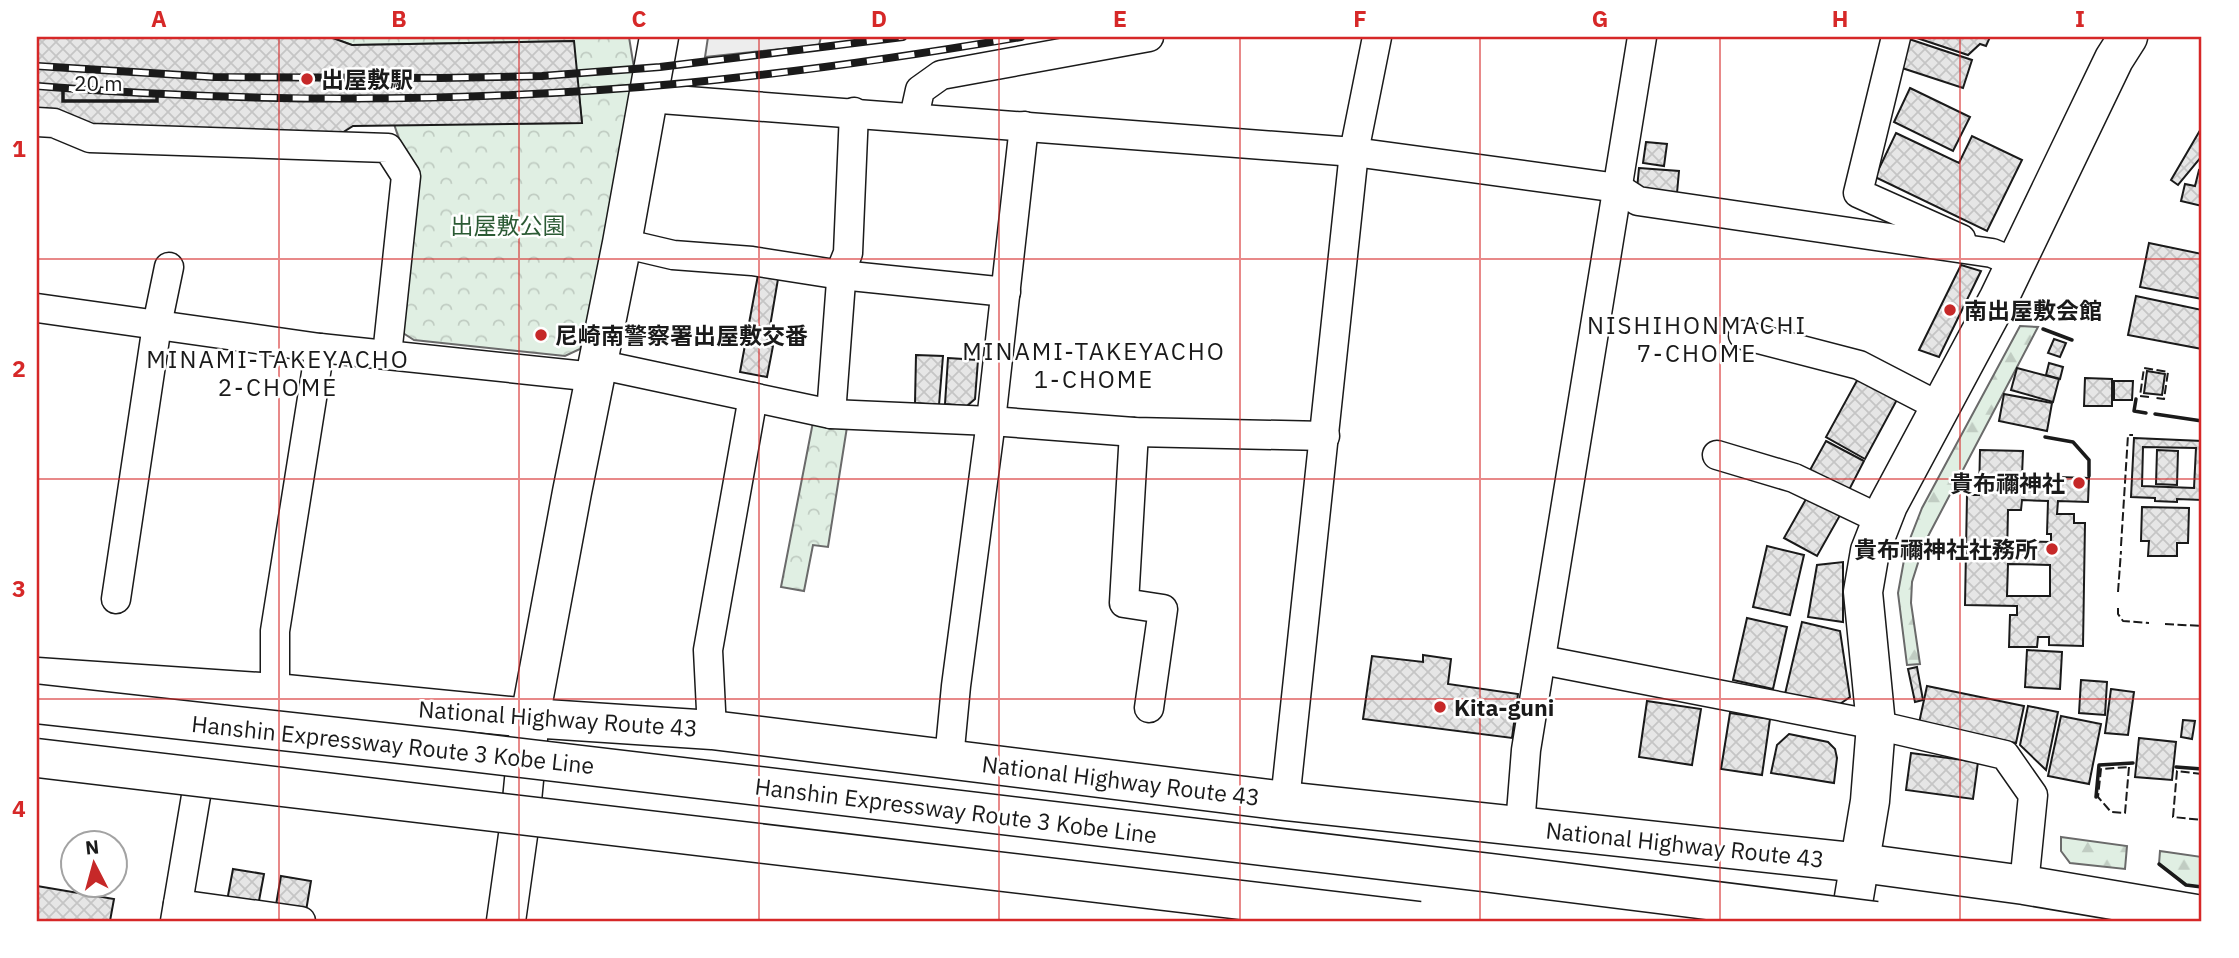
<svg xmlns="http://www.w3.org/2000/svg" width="2239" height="958" font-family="'IBM Plex Sans','Noto Sans JP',sans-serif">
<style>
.forest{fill:url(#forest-firs);stroke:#6a6a6a;stroke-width:2}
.park{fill:url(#park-crowns);stroke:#6a6a6a;stroke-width:2}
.parking{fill:#ededed;stroke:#6a6a6a;stroke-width:2}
.building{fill:url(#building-cross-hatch);stroke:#1a1a1a;stroke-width:2;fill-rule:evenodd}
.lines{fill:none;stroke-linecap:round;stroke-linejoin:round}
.street-casing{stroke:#1a1a1a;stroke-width:31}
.secondary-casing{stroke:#1a1a1a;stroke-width:41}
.highway-casing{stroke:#1a1a1a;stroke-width:41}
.street{stroke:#fff;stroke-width:28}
.secondary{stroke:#fff;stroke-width:38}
.highway{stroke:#fff;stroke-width:38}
.rail-casing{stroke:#1a1a1a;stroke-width:8}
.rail{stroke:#fff;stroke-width:5;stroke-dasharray:16;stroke-linecap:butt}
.highway-bridge-casing{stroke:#1a1a1a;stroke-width:41;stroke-linecap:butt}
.highway-bridge{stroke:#fff;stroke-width:38}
.fence{stroke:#1a1a1a;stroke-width:2;stroke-dasharray:9 3.5;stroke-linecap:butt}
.wall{stroke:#1a1a1a;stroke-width:3.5}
.grid{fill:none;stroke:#d62828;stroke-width:2;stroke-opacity:0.55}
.poi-dot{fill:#c62828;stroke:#fff;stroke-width:2.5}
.labels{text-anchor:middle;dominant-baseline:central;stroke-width:5;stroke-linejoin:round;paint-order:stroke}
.poi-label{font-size:23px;font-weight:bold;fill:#1a1a1a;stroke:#fff;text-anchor:start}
.park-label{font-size:23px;fill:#2b5a34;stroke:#fff}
.street-label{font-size:23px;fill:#1a1a1a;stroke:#fff}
.neighbourhood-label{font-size:24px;letter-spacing:2px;fill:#1a1a1a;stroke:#fff}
.neatline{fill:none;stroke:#d62828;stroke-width:2.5}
.grid-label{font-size:23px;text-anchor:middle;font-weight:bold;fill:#d62828}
</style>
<defs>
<pattern id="forest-firs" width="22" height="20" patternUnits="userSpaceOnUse" patternTransform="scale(1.75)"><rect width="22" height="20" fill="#e0efe3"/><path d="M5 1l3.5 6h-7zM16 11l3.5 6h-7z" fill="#c0ccc2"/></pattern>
<pattern id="park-crowns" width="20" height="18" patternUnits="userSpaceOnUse" patternTransform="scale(1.75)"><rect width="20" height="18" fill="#e0efe3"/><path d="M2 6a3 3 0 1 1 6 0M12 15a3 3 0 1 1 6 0" fill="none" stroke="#c0ccc2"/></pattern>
<pattern id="building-cross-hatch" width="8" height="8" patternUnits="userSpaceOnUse" patternTransform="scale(1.75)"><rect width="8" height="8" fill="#e6e6e6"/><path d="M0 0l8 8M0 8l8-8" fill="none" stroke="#c5c5c5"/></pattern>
</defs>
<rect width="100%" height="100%" fill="#fff"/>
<g class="forest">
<path d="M2020,326L2038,327L1924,544L1912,582L1911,603L1920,664L1907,665L1898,593L1906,549L1922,508Z"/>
<path d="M2061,837L2127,846L2125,869L2070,863L2061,851Z"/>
<path d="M2160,851L2202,857V887L2186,885L2159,864Z"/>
</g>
<g class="park">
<path d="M330,37H629L635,74L591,320L580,349L565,356L414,340L403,333L401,309L402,148L394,124L582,123L573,41L352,45Z"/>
<path d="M813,422L847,427L828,547L813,545L804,591L781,587Z"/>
</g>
<path class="parking" d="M708,37H821L819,45L705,57Z"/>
<g class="building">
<path d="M37,37H330L352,45L574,41L582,123L353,126L334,138L90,130L37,113Z"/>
<path d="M1914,37H1990L1986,46L1980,44L1968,55Z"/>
<path d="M1906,38L1972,60L1963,88L1896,66Z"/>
<path d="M1910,88L1970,117L1953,151L1894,122Z"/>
<path d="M2202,127V156L2178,185L2171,180Z"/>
<path d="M1896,133L1959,163L1972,136L2022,160L1987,231L1875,177Z"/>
<path d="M1646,142L1667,144L1664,166L1643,163Z"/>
<path d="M1639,168L1679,171L1677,193L1637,189Z"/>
<path d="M2199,170L2202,171V206L2181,201L2185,184L2195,186Z"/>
<path d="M2149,243L2202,254V299L2140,287Z"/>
<path d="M1961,265L1981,271L1939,357L1919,350Z"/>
<path d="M758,275L778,279L767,344L773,346L767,377L740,372Z"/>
<path d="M2136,296L2202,310V349L2128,335Z"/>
<path d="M2054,339L2066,343L2060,357L2048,353Z"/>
<path d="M916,355L943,356L939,405L915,403Z"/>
<path d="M948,358L978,360L975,399L967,406L945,404Z"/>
<path d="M2049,363L2063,367L2060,379L2046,375Z"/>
<path d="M2017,368L2059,379L2053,402L2011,390Z"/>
<path d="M2147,371L2165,374L2162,395L2144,393Z"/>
<path d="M1860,375L1899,396L1865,459L1826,437Z"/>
<path d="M2085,378L2112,379V406H2084Z"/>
<path d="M2114,381H2133L2132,400H2114Z"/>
<path d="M2004,394L2052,403L2047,431L1999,421Z"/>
<path d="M2134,438L2202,441V500L2177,499V502L2155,501V498L2131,497ZM2143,447L2196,448L2194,488L2142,486Z"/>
<path d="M1826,441L1864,461L1849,490L1810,470Z"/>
<path d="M1980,450L2023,451L2022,476L2089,478L2088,502L2058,501L2057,514H2074V523H2085L2083,646L2049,645V637H2038L2037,647H2009L2010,615H2017V606L1965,605L1967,495H1979ZM2022,500L2048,501L2047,534H2051V542L2019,541V555H2007L2008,510H2021ZM2008,564L2050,565V596H2007Z"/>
<path d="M2157,450L2178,451L2177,485L2156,484Z"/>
<path d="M1810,492L1843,510L1817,556L1784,538Z"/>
<path d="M2142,507L2189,508L2188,543H2177V556H2148L2149,541H2141Z"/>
<path d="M1767,546L1804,555L1790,615L1753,607Z"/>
<path d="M1843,562V622L1808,617L1817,565Z"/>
<path d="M1747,618L1787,627L1773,689L1733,680Z"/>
<path d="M1802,622L1840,631L1850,697L1837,706L1785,694Z"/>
<path d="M2027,650L2062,652L2060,689L2025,687Z"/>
<path d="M1423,655L1451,659L1448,684L1518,694L1512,738L1363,719L1372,656L1423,662Z"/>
<path d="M1917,667L1923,700L1915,702L1908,669Z"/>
<path d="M2081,680L2107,682L2105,715L2079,713Z"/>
<path d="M1927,686L2024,706L2016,743L1919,723Z"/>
<path d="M2111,689L2134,692L2128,735L2105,733Z"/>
<path d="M1647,701L1701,709L1692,765L1639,757Z"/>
<path d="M2028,706L2058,712L2046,770L2020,745Z"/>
<path d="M1730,713L1770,719L1762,775L1721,769Z"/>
<path d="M2061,716L2101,724L2089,784L2048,776Z"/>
<path d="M2183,720L2195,721L2192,739L2181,737Z"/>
<path d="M1789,734L1828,742L1835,749L1837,758L1834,783L1771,773L1777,745Z"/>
<path d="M2139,738L2176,742L2172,780L2135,777Z"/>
<path d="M1911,753L1978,762L1973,799L1906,790Z"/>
<path d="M233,869L264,874L258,906L227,901Z"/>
<path d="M281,876L311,881L306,911L276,905Z"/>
<path d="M37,886L114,899L110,921H37Z"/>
</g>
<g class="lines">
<defs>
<g id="street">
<path d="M1896,37L1858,193L1961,239"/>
<path d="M648,98L1354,152L1618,188L1638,201L1992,253L2016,263"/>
<path d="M914,117L920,90L941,75L1149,37"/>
<path d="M37,122L54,123L90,138L388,148L406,176L387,355"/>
<path d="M622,243L673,255L752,261L841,275L1006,292"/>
<path d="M37,308L320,348L595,377"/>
<path d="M1743,335L1859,365L1940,407"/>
<path d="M597,364L831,414L991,421L1134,432L1325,436"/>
<path d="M831,414L842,268L848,253L854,112"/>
<path d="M1134,432L1124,603L1163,609L1149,708"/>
<path d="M1717,455L1794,478L1882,520"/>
<path d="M116,599L157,325L169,267"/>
<path d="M1542,660L1876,725L2005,755L2033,795L2024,885"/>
<path d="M275,693V631L320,348"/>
<path d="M712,730L708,650L753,397"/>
<path d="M949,759L956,686L991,421L1024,126"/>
<path d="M1285,801L1354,152L1377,37"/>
<path d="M1520,826L1526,750L1642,37"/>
<path d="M178,904L301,921"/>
<path d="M175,921L198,784"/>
</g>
<g id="secondary">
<path d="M506,921L520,821L530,718L572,492L622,243L659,37"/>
<path d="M1850,921L1870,801L1876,725L1863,592L1870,551L1888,505L1999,298L2114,59L2128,37"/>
</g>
<path id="highway" d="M37,677L275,693L530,718L712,730L1285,801L1861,863L2024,885L2202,915"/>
</defs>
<use href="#street" class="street-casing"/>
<use href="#secondary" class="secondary-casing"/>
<use href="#highway" class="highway-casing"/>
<use href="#street" class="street"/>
<use href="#secondary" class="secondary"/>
<use href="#highway" class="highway"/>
<defs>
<g id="rail">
<path d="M37,66L214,77L440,78L542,76L660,67L903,37"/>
<path d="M37,86C251,103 473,103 686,83C799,72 910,56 1021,37"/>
</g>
</defs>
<use href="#rail" class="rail-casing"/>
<use href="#rail" class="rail"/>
<defs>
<g id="highway-bridge">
<path d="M37,704L455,750L1491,873L1876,921"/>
<path d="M37,758L1419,921"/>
</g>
</defs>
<use href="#highway-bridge" class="highway-bridge-casing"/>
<use href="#highway-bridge" class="highway-bridge"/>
<g class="fence">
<path d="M2149,397L2140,396L2144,368L2168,372L2164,399L2156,398"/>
<path d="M2121,546L2128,435H2133"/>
<path d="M2118,592L2121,551"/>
<path d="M2118,608V614L2123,621L2149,623"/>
<path d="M2165,624L2202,626"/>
<path d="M2129,767L2125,813L2111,812L2098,797L2101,769Z"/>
<path d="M2202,774L2177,771L2173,817L2202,820"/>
</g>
<g class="wall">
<path d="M2043,329L2072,340"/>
<path d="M2136,399L2134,411L2146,413"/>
<path d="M2155,414L2202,421"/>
<path d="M2045,437L2073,442L2089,460V476"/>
<path d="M2176,767L2202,769"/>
<path d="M2096,797L2099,765L2133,763"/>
<path d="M2159,864L2186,885L2202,887"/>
</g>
</g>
<path class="grid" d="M279,37V921M519,37V921M759,37V921M999,37V921M1240,37V921M1480,37V921M1720,37V921M1960,37V921M37,259H2202M37,479H2202M37,699H2202"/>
<g class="poi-dot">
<circle cx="307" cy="79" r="7"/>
<circle cx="1950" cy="310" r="7"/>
<circle cx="541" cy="335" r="7"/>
<circle cx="2079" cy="483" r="7"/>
<circle cx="2052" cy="549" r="7"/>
<circle cx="1440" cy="707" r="7"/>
</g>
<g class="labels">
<g class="poi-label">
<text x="321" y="79">出屋敷駅</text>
<text x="1964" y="310">南出屋敷会館</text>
<text x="555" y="335">尼崎南警察署出屋敷交番</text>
<text x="2065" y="483" text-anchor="end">貴布禰神社</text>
<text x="2038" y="549" text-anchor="end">貴布禰神社社務所</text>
<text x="1454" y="707">Kita-guni</text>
</g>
<g class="park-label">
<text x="508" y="225">出屋敷公園</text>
</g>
<g class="street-label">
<text transform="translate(558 718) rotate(4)">National Highway Route 43</text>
<text transform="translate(393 744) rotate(6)">Hanshin Expressway Route 3 Kobe Line</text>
<text transform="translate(1121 780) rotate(7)">National Highway Route 43</text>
<text transform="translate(956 810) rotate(7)">Hanshin Expressway Route 3 Kobe Line</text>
<text transform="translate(1685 844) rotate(6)">National Highway Route 43</text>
</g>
<g class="neighbourhood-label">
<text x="1697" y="325">NISHIHONMACHI<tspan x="1697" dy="28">7-CHOME</tspan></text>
<text x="1094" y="351">MINAMI-TAKEYACHO<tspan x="1094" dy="28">1-CHOME</tspan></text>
<text x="278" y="359">MINAMI-TAKEYACHO<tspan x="278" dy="28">2-CHOME</tspan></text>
</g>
</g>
<rect width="2239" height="958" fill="none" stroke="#ffffff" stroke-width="77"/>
<g transform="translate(94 864) rotate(354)"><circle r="33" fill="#ffffff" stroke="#a3a3a3" stroke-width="2"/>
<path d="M0-5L12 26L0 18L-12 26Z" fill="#c62828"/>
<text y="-10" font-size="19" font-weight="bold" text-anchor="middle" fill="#1a1a1a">N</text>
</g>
<path d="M63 91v10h94v-10" fill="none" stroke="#1a1a1a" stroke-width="3.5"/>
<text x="74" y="91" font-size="21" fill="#1a1a1a" stroke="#ffffff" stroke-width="5" paint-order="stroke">20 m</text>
<rect x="38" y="38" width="2162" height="882" class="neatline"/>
<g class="grid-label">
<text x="159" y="27">A</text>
<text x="399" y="27">B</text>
<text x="639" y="27">C</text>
<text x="879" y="27">D</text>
<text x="1120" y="27">E</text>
<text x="1360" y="27">F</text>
<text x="1600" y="27">G</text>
<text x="1840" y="27">H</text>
<text x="2080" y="27">I</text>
<text x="19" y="157">1</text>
<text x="19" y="377">2</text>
<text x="19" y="597">3</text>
<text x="19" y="817">4</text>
</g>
</svg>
